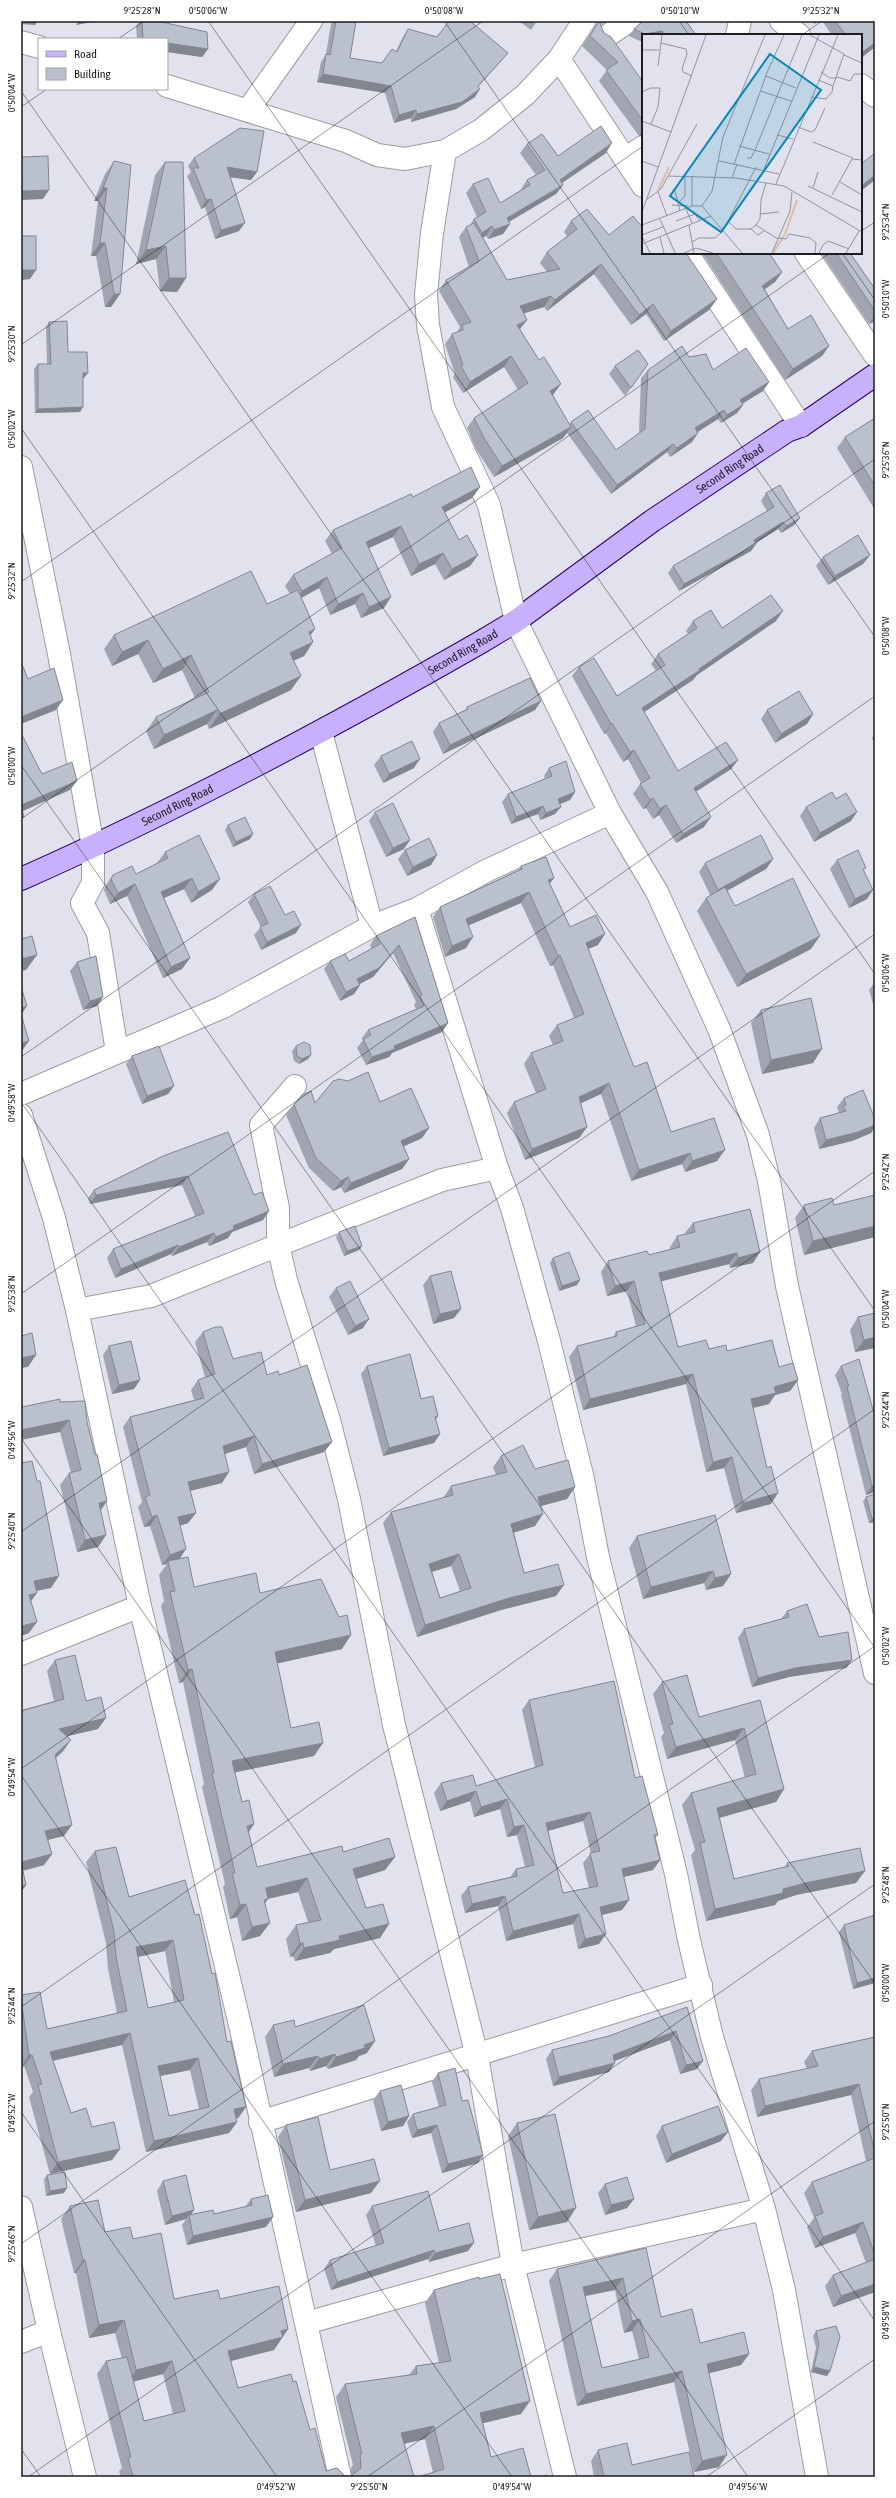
<svg xmlns="http://www.w3.org/2000/svg" width="896" height="2498" font-family="'Asap Condensed',sans-serif">
<style>
.lines{fill:none;stroke-linecap:round;stroke-linejoin:round}
.street-casing{stroke:#9d9d9d;stroke-width:24}
.secondary-casing{stroke:#2c0076;stroke-width:24}
.street{stroke:#fff;stroke-width:22}
.secondary{stroke:#c8b0fd;stroke-width:22}
.wall{fill:#a0a5b1;fill-rule:evenodd}
.shaded-wall{fill:#828690}
.building{fill:#bac0ce;stroke:#828690;fill-rule:evenodd}
.ticks{fill:none;stroke:#1c1c1c;stroke-width:1;stroke-opacity:0.45}
.labels{text-anchor:middle;dominant-baseline:central;stroke-width:3;stroke-linejoin:round;paint-order:stroke}
.street-label{font-size:12px;fill:#1c1c1c;stroke:#fff}
.inset-river{fill:none;stroke:#dfbe9e;stroke-width:2}
.inset-road{fill:none;stroke:#92939a;stroke-width:1}
.view{fill:#0388b7;fill-opacity:0.15;stroke:#0388b7;stroke-width:2}
.inset-edge{fill:none;stroke:#1c1c1c;stroke-width:2}
.neatline{fill:none;stroke:#1c1c1c;stroke-width:1.5}
.ticks-label{font-size:10px;text-anchor:middle;fill:#1c1c1c}
</style>
<rect width="100%" height="100%" fill="#e1e2ee"/>
<g class="lines">
<defs>
<g id="street">
<path d="M781,21L799,35"/>
<path d="M737,35L740,21"/>
<path d="M607,36L629,21"/>
<path d="M21,42L39,47"/>
<path d="M559,59L643,186"/>
<path d="M861,85L875,96"/>
<path d="M167,86L346,141L377,155L405,159L445,151L481,130L525,95L559,59L584,21"/>
<path d="M248,110L311,21"/>
<path d="M445,151L432,233L426,295L428,325L443,407L489,505L516,621L610,813L657,892L719,1029L758,1135L769,1181L787,1286L875,1673"/>
<path d="M625,159L643,147"/>
<path d="M687,253L801,426"/>
<path d="M806,253L875,355"/>
<path d="M21,467L59,654L93,847V883L82,903L98,933L117,1052"/>
<path d="M321,732L372,926"/>
<path d="M417,909L497,1168L512,1208L549,1341L583,1479L598,1557L676,1874L689,1940L712,2037L764,2209L784,2290L817,2477"/>
<path d="M295,1086L261,1125L278,1208V1244L286,1280L329,1420L349,1499L394,1725L477,2056L513,2265L565,2477"/>
<path d="M21,1094L223,1007L372,926L417,909L486,871L610,813"/>
<path d="M21,1115L54,1218L77,1310L140,1606L240,2025L340,2477"/>
<path d="M77,1310L151,1296L442,1180L497,1168"/>
<path d="M21,1654L140,1606"/>
<path d="M260,2122L701,1985"/>
<path d="M21,2207L49,2331L85,2477"/>
<path d="M306,2323L513,2265L764,2209"/>
<path d="M21,2342L49,2331"/>
</g>
<g id="secondary">
<path id="s1" d="M21,879C179,809 331,728 481,642L516,621L652,521L787,431L801,426L875,375"/>
</g>
</defs>
<use href="#street" class="street-casing"/>
<use href="#secondary" class="secondary-casing"/>
<use href="#street" class="street"/>
<use href="#secondary" class="secondary"/>
</g>
<g class="wall">
<path d="M140,21H157L208,49L202,57L167,52V39H137L136,26Z"/>
<path d="M333,21H356L350,58L381,63L396,51L403,37L408,29L502,60L478,87L475,97L456,109L411,122V118L394,123L385,93L317,82L321,62L326,54L331,24Z"/>
<path d="M519,21H537L531,30Z"/>
<path d="M596,21H607L602,24L600,23L604,33L643,82V136H639L599,81L607,70L582,46L598,22Z"/>
<path d="M641,21H686L696,35H643V40L640,41L629,36L634,29L641,23Z"/>
<path d="M811,21H818L815,24Z"/>
<path d="M822,21H875V47L861,58V35H832Z"/>
<path d="M527,144L558,156L606,153L562,183L563,185L556,194L509,222L510,224L503,234L488,239L486,236L483,237L507,280L547,272L540,263L547,252L567,236L564,232L571,221L609,235L643,253L717,299L709,310L664,341L646,314L631,325L594,274L547,311L544,307L523,313L527,320L520,329L553,395L569,425L571,422L616,450L639,433L641,378L648,370L689,357L713,370L769,382L763,391L742,403L743,405L737,413L721,423L718,419L698,432L692,442L670,457L667,452L611,494L567,433L563,438L494,477L476,449L467,428L474,418L518,390L504,367L463,393L453,377L455,374L445,344L452,334L457,332L460,327L439,291L446,280L469,267L459,237L466,227L470,225L474,219L477,217L466,193L473,184L500,203L521,190V189L527,180L536,175L520,153Z"/>
<path d="M194,158L257,172L251,180L230,177L239,231L215,239L205,207L201,209L187,176L191,172L188,166Z"/>
<path d="M114,161L120,294L111,307H105L96,256H91L98,201H94L105,174Z"/>
<path d="M165,162L186,278L177,292L160,291L156,259L136,264L155,175Z"/>
<path d="M702,253H769L782,272L775,282L765,289L788,329L829,346L822,356L785,380Z"/>
<path d="M821,253H850L875,289V321L869,324Z"/>
<path d="M49,322L84,378H83L80,412L35,413L34,369L38,364H47L46,327Z"/>
<path d="M648,364L625,396L609,374L615,366Z"/>
<path d="M875,418V510L837,448L845,437Z"/>
<path d="M480,487L472,498L445,512L459,540L478,555L470,566L444,580L435,564L411,576L393,537L369,548L384,608L361,618L355,604L330,615L319,588L301,598L315,629L310,635L313,642L304,656L293,661L291,690L209,729L207,724L154,749L146,731L156,717L195,698L182,670L153,683L138,654L112,666L104,649L114,635L267,604L290,594L285,586L293,575L332,554L325,541L333,530L413,497Z"/>
<path d="M766,493L800,518L794,525L781,533L778,529L756,543V544L751,551L679,591L668,573L673,566L767,511L761,501Z"/>
<path d="M870,555L863,564L828,585L816,566L823,557Z"/>
<path d="M693,621L722,628L776,621L697,675L693,680L644,712L678,771L738,760L731,769L696,792L704,827L676,843L659,815L653,819L646,808L643,809L633,794L640,784L641,783L628,759L623,762L606,733L604,734L572,676L579,667L617,696L656,671L651,664L658,654L688,634L686,631Z"/>
<path d="M541,701L535,710L443,754L433,732L439,723L465,710L467,707Z"/>
<path d="M767,710L813,714L807,724L775,743L761,719Z"/>
<path d="M875,733V745L872,738Z"/>
<path d="M381,756L414,768L383,783L374,765Z"/>
<path d="M549,768L575,792L570,800L560,804L555,814L540,820L538,814L511,824L502,802L508,794L545,779L544,776Z"/>
<path d="M806,807L851,821L814,842L800,816Z"/>
<path d="M375,812L404,849L386,857L369,821Z"/>
<path d="M228,825L250,839L233,847L225,830Z"/>
<path d="M405,850L437,855L431,865L407,876L398,859Z"/>
<path d="M165,852L212,890L191,903L184,889L164,898L190,958L182,969L163,978L127,896L110,904L104,890L105,886L113,875L136,874L157,863Z"/>
<path d="M773,859L766,869L727,891L735,906L811,949L737,987L697,911L706,898L710,895L699,872L705,863Z"/>
<path d="M837,860L864,871L867,899L849,908L830,869Z"/>
<path d="M521,866L550,884L570,927L598,945L588,949L634,1067L671,1132L717,1161L685,1172L682,1164L631,1181L601,1094L580,1103L587,1127L579,1138L525,1160L507,1113L514,1102L536,1093L524,1064L531,1053L553,1045L549,1036L557,1025L574,1018L553,965L550,966L521,903L468,925L466,948L445,957L433,917L440,907L518,870Z"/>
<path d="M254,894L285,915L301,925L296,933L261,950L254,935L261,927L248,902Z"/>
<path d="M415,917L448,1023L442,1032L392,1053L389,1057L366,1065L357,1048L363,1040L362,1038L368,1030L416,1009L414,1005L416,1002L393,953L373,977L359,984L360,985L354,994L340,1001L324,969L330,961H349L372,949L370,945L376,936Z"/>
<path d="M77,962L103,997L97,1006L83,1010L70,971Z"/>
<path d="M875,982V1011L869,990Z"/>
<path d="M761,1010L813,1063L762,1074L751,1023Z"/>
<path d="M296,1046L308,1059L299,1064L294,1061L292,1051Z"/>
<path d="M132,1056L174,1086L168,1094L142,1104L126,1064Z"/>
<path d="M844,1098L875,1119V1127L871,1133L852,1141L819,1149L814,1128L820,1118L838,1113L839,1112L837,1107Z"/>
<path d="M380,1102L429,1128L422,1138L404,1146L409,1159L402,1169L344,1193L341,1187L333,1191L309,1168L286,1115L294,1105L315,1103Z"/>
<path d="M163,1156L254,1195L269,1211L263,1220L232,1232L228,1238L209,1246L207,1242L172,1256L171,1254L115,1278L107,1258L113,1249L195,1216L182,1185L90,1204L88,1198L94,1190Z"/>
<path d="M804,1205H834L875,1237L804,1255L795,1218Z"/>
<path d="M693,1223L760,1252L753,1263L730,1268L729,1264L661,1281L678,1347L709,1349L727,1351L779,1367L798,1380L790,1391L775,1395L769,1404L753,1408L771,1504L736,1513L724,1468L706,1472L686,1384L583,1410L569,1357L577,1346L613,1337L616,1332L636,1326L627,1291L607,1296L601,1272L608,1261L649,1255L670,1249V1247L677,1236L685,1234V1233Z"/>
<path d="M339,1232L362,1246L359,1250L344,1256L336,1237Z"/>
<path d="M553,1258L577,1285L559,1291L550,1263Z"/>
<path d="M430,1276L454,1318L433,1324L423,1285Z"/>
<path d="M336,1288L363,1328L348,1335L329,1297Z"/>
<path d="M875,1313V1348L855,1352L850,1330L858,1317Z"/>
<path d="M203,1332L233,1359L267,1375H279L332,1442L324,1452L254,1474L246,1447L225,1454L222,1483L190,1491L196,1513L188,1523L180,1526V1559L194,1587L260,1593L342,1649L277,1663L291,1728L314,1756L235,1772L242,1802L254,1824L249,1832L257,1867L343,1852L395,1857L385,1870L356,1879L366,1908L389,1924L380,1938L334,1949L330,1953L295,1961L293,1956L290,1957L286,1939L296,1925L308,1922L298,1892L268,1899L265,1903L260,1936L242,1941L237,1917L230,1919L223,1887L225,1884L202,1787L204,1784L183,1682L179,1683L161,1606L164,1601L159,1575L167,1564L162,1565L150,1526L144,1527L138,1507L142,1502L123,1427L130,1417L194,1400L191,1390L198,1380L205,1377L195,1342Z"/>
<path d="M109,1346L134,1389L112,1394L103,1355Z"/>
<path d="M367,1366L421,1399L438,1416L436,1420L440,1434L434,1443L383,1456L361,1374Z"/>
<path d="M841,1366L875,1417V1492L866,1495L841,1395L842,1394L835,1375Z"/>
<path d="M60,1402L87,1422L100,1510L106,1535L98,1547L77,1552L60,1485L69,1473H71L60,1432L22,1407Z"/>
<path d="M501,1456L535,1469L575,1487L567,1499L540,1506L535,1526L514,1532L524,1573L556,1596L501,1610L417,1637L383,1523L391,1512L443,1498L451,1486L496,1475L493,1467ZM451,1566L460,1591L440,1598L432,1572Z"/>
<path d="M866,1497L875,1522L869,1523L863,1501Z"/>
<path d="M637,1536L731,1574L723,1586L706,1590L704,1583L643,1599L629,1548Z"/>
<path d="M787,1611L819,1637L852,1660L846,1668L789,1677L752,1687L738,1638L744,1629L781,1619Z"/>
<path d="M55,1660L86,1701L98,1729L67,1736L71,1740L63,1751L56,1758L64,1836L48,1840L52,1854L44,1865L23,1871L26,1885L21,1892V1710L54,1701L47,1671Z"/>
<path d="M662,1682L699,1717L760,1700L784,1789L776,1802L719,1818L734,1879L784,1868L787,1863L856,1883L796,1895L778,1901L775,1905L706,1921L691,1855L695,1850L682,1805L691,1793L745,1778L735,1740L667,1759L661,1737L664,1733L653,1694Z"/>
<path d="M529,1700L635,1778L658,1835L655,1838L660,1860L653,1870L623,1877L629,1900L622,1910L602,1915L599,1944L578,1949L573,1924L506,1941L498,1906L465,1913L461,1896L468,1887L510,1877L516,1869L525,1867L517,1835L507,1837L500,1809L474,1817L470,1801L440,1811L434,1793L441,1783L476,1786L535,1767L522,1710ZM583,1821L591,1853L583,1863L589,1888L563,1893L548,1831Z"/>
<path d="M95,1851L129,1897L185,1880L227,2042L246,2107L238,2118L236,2119L237,2122L229,2133L146,2152L122,2045L53,2061L71,2113L92,2127L120,2149L112,2160L50,2174L29,2097L33,2092L24,2066L21,2067V1995L47,2029L117,2013L108,1969L106,1943L86,1862ZM165,1951L174,2002L148,2008L138,1957ZM190,2070L199,2109L169,2116L160,2076Z"/>
<path d="M844,1925L875,1983L853,1989L839,1932Z"/>
<path d="M687,2007L697,2069L680,2074L670,2040L614,2061L609,2072L553,2086L546,2059L552,2050L609,2036Z"/>
<path d="M273,2025L295,2027L367,2053L359,2056L356,2060L328,2069L326,2066L310,2071L309,2068L274,2077L265,2037Z"/>
<path d="M875,2037V2292L833,2307L825,2286L833,2275L866,2263L855,2233L815,2248L807,2227L814,2218L804,2193L812,2182L866,2161L851,2095L757,2117L751,2090L759,2079L807,2069L804,2062L812,2051Z"/>
<path d="M438,2073L478,2163L442,2173L431,2133L412,2138L407,2122L413,2114L439,2107L432,2082Z"/>
<path d="M380,2091L409,2116L403,2126L381,2131L373,2100Z"/>
<path d="M517,2123L567,2222L529,2230L508,2136Z"/>
<path d="M286,2125L330,2170L371,2193L296,2212L278,2137Z"/>
<path d="M662,2126L721,2141L666,2163L656,2136Z"/>
<path d="M47,2175L64,2193L46,2196L44,2179Z"/>
<path d="M163,2181L194,2210L191,2215L214,2214L245,2207L251,2199L266,2227L187,2245L182,2225L186,2219L165,2225L157,2191Z"/>
<path d="M605,2184L634,2199L627,2208L605,2215L598,2193Z"/>
<path d="M70,2206L105,2232L133,2239L174,2299H220L288,2329L274,2350L231,2361L238,2388L310,2430L326,2471L345,2476H351V2468L353,2465L336,2397L345,2384L409,2375L416,2366L439,2363L425,2303L434,2290L521,2414L483,2423L491,2457L433,2473L425,2439L404,2444L414,2477H121L119,2471L122,2468L97,2374L106,2361L122,2359L115,2333L89,2338L76,2273H74L61,2219ZM163,2374L173,2414L144,2421L133,2382Z"/>
<path d="M372,2206L439,2231L468,2251L429,2262L428,2259L331,2290L324,2269L330,2260L376,2246L366,2215Z"/>
<path d="M646,2248L661,2317L700,2343L749,2354L741,2365L709,2373L719,2467L694,2472L674,2382L577,2406L549,2281L557,2269ZM615,2290L624,2333L632,2331L639,2359L602,2368L585,2296Z"/>
<path d="M816,2331L830,2371L827,2376L811,2372L816,2348L813,2336Z"/>
<path d="M598,2450L632,2465L694,2477H594L591,2461Z"/>
</g>
<g class="shaded-wall">
<path d="M21,21H38L35,25L21,24Z"/>
<path d="M79,21H98L76,25Z"/>
<path d="M662,31L660,35H644L645,34Z"/>
<path d="M643,36V40L640,41Z"/>
<path d="M167,43L208,49L202,57L167,52Z"/>
<path d="M875,43V47L861,58V53Z"/>
<path d="M508,53L502,60L472,93L478,86Z"/>
<path d="M323,74L391,86L385,93L317,82Z"/>
<path d="M480,89L475,97L456,109L411,122L417,114Z"/>
<path d="M416,110L411,118L394,123L399,115Z"/>
<path d="M643,129V136H639Z"/>
<path d="M612,143L606,153L553,189L560,180Z"/>
<path d="M227,167L257,172L251,180L221,176Z"/>
<path d="M875,175V180L861,191V186Z"/>
<path d="M563,185L556,194L500,227L507,218Z"/>
<path d="M103,188H107L98,201H94Z"/>
<path d="M49,190L43,199L21,200V192L22,191Z"/>
<path d="M211,199L205,207L201,209L206,200Z"/>
<path d="M245,223L239,231L215,239L221,230Z"/>
<path d="M510,224L503,234L488,239L494,230Z"/>
<path d="M492,226L486,236L475,242L482,233Z"/>
<path d="M100,243H105L96,256H91Z"/>
<path d="M166,246L156,259L136,264L146,250Z"/>
<path d="M601,264L594,274L547,311L555,300Z"/>
<path d="M21,270H36L30,279L21,280Z"/>
<path d="M782,272L775,282L755,296L762,286Z"/>
<path d="M169,278H186L177,292L160,291Z"/>
<path d="M114,294H120L111,307H105Z"/>
<path d="M551,296L544,307L513,317L520,306Z"/>
<path d="M717,299L709,310L664,341L671,331Z"/>
<path d="M653,304L646,314L631,325L639,315Z"/>
<path d="M875,316V321L869,324Z"/>
<path d="M527,320L519,330L517,325Z"/>
<path d="M829,346L822,356L785,380L793,369Z"/>
<path d="M511,356L504,367L463,393L470,382Z"/>
<path d="M83,373H88L84,378H80Z"/>
<path d="M769,382L763,391L734,409L740,400Z"/>
<path d="M561,384L553,395L543,401L550,391Z"/>
<path d="M743,405L737,413L721,423L727,415Z"/>
<path d="M83,407L80,412L35,413L38,409Z"/>
<path d="M724,410L718,419L689,437L695,428Z"/>
<path d="M571,427L563,438L494,477L502,466Z"/>
<path d="M698,433L692,442L670,457L677,448Z"/>
<path d="M673,444L667,452L611,494L617,485Z"/>
<path d="M480,487L472,498L434,518L442,507Z"/>
<path d="M800,518L794,525L781,533L786,526Z"/>
<path d="M783,522L778,529L749,547L754,540Z"/>
<path d="M401,526L393,537L358,553L366,542Z"/>
<path d="M756,544L751,551L679,591L684,584Z"/>
<path d="M443,553L435,564L411,576L419,564Z"/>
<path d="M478,555L470,566L444,580L452,569Z"/>
<path d="M870,555L863,564L828,585L835,576Z"/>
<path d="M327,577L319,588L294,602L302,591Z"/>
<path d="M363,593L355,604L330,615L338,604Z"/>
<path d="M391,597L384,608L361,618L369,607Z"/>
<path d="M783,611L776,621L697,675L693,680L635,718L642,708Z"/>
<path d="M315,629L305,643L309,632Z"/>
<path d="M148,640L138,654L112,666L122,652Z"/>
<path d="M313,642L304,656L280,667L290,653Z"/>
<path d="M191,655L182,670L153,683L163,669Z"/>
<path d="M301,676L291,690L209,729L219,714Z"/>
<path d="M63,700L56,710L21,724V717Z"/>
<path d="M541,701L535,710L443,754L450,745Z"/>
<path d="M217,710L207,724L154,749L164,735Z"/>
<path d="M813,714L807,724L775,743L781,734Z"/>
<path d="M612,723L606,733L604,734L611,724Z"/>
<path d="M634,750L628,759L623,762L630,752Z"/>
<path d="M420,759L414,768L383,783L389,774Z"/>
<path d="M738,760L731,769L687,797L694,788Z"/>
<path d="M77,781L70,790L21,812V805Z"/>
<path d="M575,792L570,800L552,807L558,799Z"/>
<path d="M653,798L646,808L643,809L650,800Z"/>
<path d="M666,805L659,815L653,819L660,809Z"/>
<path d="M543,806L538,814L511,824L516,817Z"/>
<path d="M561,807L555,814L540,820L546,813Z"/>
<path d="M857,812L851,821L814,842L820,833Z"/>
<path d="M711,817L704,827L676,843L683,834Z"/>
<path d="M253,834L250,839L233,847L236,842Z"/>
<path d="M410,840L404,849L386,857L393,848Z"/>
<path d="M437,855L431,865L407,876L413,867Z"/>
<path d="M773,859L766,869L712,899L718,890Z"/>
<path d="M192,878L184,889L153,903L161,892Z"/>
<path d="M554,878L546,889L548,880Z"/>
<path d="M220,879L212,890L191,903L198,892Z"/>
<path d="M135,884L127,896L110,904L118,893Z"/>
<path d="M873,890L867,899L849,908L855,899Z"/>
<path d="M529,892L521,903L458,930L466,919Z"/>
<path d="M301,925L296,933L261,950L267,942Z"/>
<path d="M605,934L598,945L578,953L586,943Z"/>
<path d="M820,936L811,949L737,987L746,974Z"/>
<path d="M473,937L466,948L445,957L452,946Z"/>
<path d="M399,945L393,953L373,977L352,988L357,979Z"/>
<path d="M37,955L26,970L21,971V959Z"/>
<path d="M560,955L553,965L550,966L558,956Z"/>
<path d="M190,958L182,969L163,978L171,967Z"/>
<path d="M360,985L354,994L340,1001L346,992Z"/>
<path d="M103,997L97,1006L83,1010L90,1001Z"/>
<path d="M27,1006L21,1015V1008Z"/>
<path d="M448,1023L442,1032L392,1053L389,1057L366,1065L372,1057L394,1046Z"/>
<path d="M29,1041L21,1052V1043Z"/>
<path d="M822,1049L813,1063L762,1074L771,1060Z"/>
<path d="M311,1055L308,1059L299,1064L302,1059Z"/>
<path d="M609,1083L601,1094L571,1108L579,1097Z"/>
<path d="M174,1086L168,1094L142,1104L147,1096Z"/>
<path d="M875,1125V1127L871,1133L852,1141L819,1149L826,1140Z"/>
<path d="M587,1127L579,1138L525,1160L532,1149Z"/>
<path d="M429,1128L422,1138L394,1151L401,1141Z"/>
<path d="M725,1150L717,1161L685,1172L692,1161Z"/>
<path d="M690,1153L682,1164L631,1181L639,1170Z"/>
<path d="M409,1159L402,1169L344,1193L351,1183Z"/>
<path d="M188,1176L182,1185L90,1204L96,1195Z"/>
<path d="M348,1177L341,1187L333,1191L341,1181Z"/>
<path d="M269,1211L263,1220L232,1232L228,1238L209,1246L216,1237L233,1226Z"/>
<path d="M875,1226V1237L804,1255L813,1241Z"/>
<path d="M214,1233L207,1242L172,1256L179,1247Z"/>
<path d="M178,1245L171,1254L115,1278L121,1269Z"/>
<path d="M362,1246L359,1250L344,1256L347,1251Z"/>
<path d="M760,1252L753,1263L730,1268L738,1258Z"/>
<path d="M737,1253L729,1264L651,1284L659,1273Z"/>
<path d="M580,1280L577,1285L559,1291L562,1286Z"/>
<path d="M634,1281L627,1291L607,1296L615,1286Z"/>
<path d="M461,1309L454,1318L433,1324L440,1314Z"/>
<path d="M369,1319L363,1328L348,1335L355,1326Z"/>
<path d="M875,1337V1348L855,1352L864,1340Z"/>
<path d="M36,1355L28,1367L21,1368V1358Z"/>
<path d="M693,1374L686,1384L583,1410L590,1399Z"/>
<path d="M140,1380L134,1389L112,1394L119,1385Z"/>
<path d="M798,1380L790,1391L775,1395L769,1404L744,1410L751,1399L774,1387Z"/>
<path d="M69,1420L60,1432L21,1440V1430Z"/>
<path d="M440,1434L434,1443L383,1456L389,1448Z"/>
<path d="M254,1436L246,1447L215,1457L223,1446Z"/>
<path d="M332,1442L324,1452L254,1474L262,1464Z"/>
<path d="M732,1457L724,1468L706,1472L713,1462Z"/>
<path d="M229,1472L222,1483L181,1493L188,1482Z"/>
<path d="M875,1485V1492L866,1495L872,1486Z"/>
<path d="M575,1487L567,1499L530,1509L538,1497Z"/>
<path d="M778,1493L771,1504L736,1513L743,1503Z"/>
<path d="M107,1501L99,1513V1503Z"/>
<path d="M196,1513L188,1523L171,1528L178,1517Z"/>
<path d="M543,1514L535,1526L503,1536L511,1524Z"/>
<path d="M157,1515L150,1526L144,1527L152,1517Z"/>
<path d="M875,1518V1522L869,1523L872,1519Z"/>
<path d="M106,1535L98,1547L77,1552L85,1540Z"/>
<path d="M186,1549L179,1560L168,1561L167,1564L162,1565L170,1555Z"/>
<path d="M459,1554L451,1566L421,1575L429,1564Z"/>
<path d="M713,1571L704,1583L643,1599L651,1587Z"/>
<path d="M731,1574L723,1586L706,1590L715,1578Z"/>
<path d="M59,1576L51,1588L26,1593L34,1581Z"/>
<path d="M564,1585L556,1596L501,1610L417,1637L425,1625L509,1598Z"/>
<path d="M37,1593L29,1604V1595Z"/>
<path d="M37,1622L29,1633L21,1636V1628L22,1626Z"/>
<path d="M351,1635L342,1649L266,1666L275,1652Z"/>
<path d="M852,1660L846,1668L789,1677L752,1687L758,1678L795,1668Z"/>
<path d="M192,1669L183,1682L179,1683L188,1670Z"/>
<path d="M106,1718L98,1729L51,1740L59,1729Z"/>
<path d="M744,1728L735,1740L667,1759L676,1747Z"/>
<path d="M71,1740L63,1751L47,1766L55,1755Z"/>
<path d="M323,1743L314,1756L223,1775L232,1761Z"/>
<path d="M784,1789L776,1802L708,1821L717,1808Z"/>
<path d="M476,1791L470,1801L440,1811L447,1801Z"/>
<path d="M507,1799L500,1809L474,1817L481,1807Z"/>
<path d="M590,1812L583,1821L540,1833L546,1823Z"/>
<path d="M254,1824L245,1837L247,1826Z"/>
<path d="M72,1825L64,1836L38,1842L45,1831Z"/>
<path d="M524,1825L517,1835L507,1837L514,1827Z"/>
<path d="M52,1854L44,1865L21,1871V1862Z"/>
<path d="M395,1857L385,1870L343,1883L353,1869Z"/>
<path d="M660,1860L653,1870L615,1879L622,1869Z"/>
<path d="M865,1871L856,1883L796,1895L778,1901L775,1905L706,1921L715,1909L805,1883Z"/>
<path d="M307,1878L298,1892L257,1901L266,1888Z"/>
<path d="M26,1885L21,1892V1886Z"/>
<path d="M505,1896L498,1906L465,1913L472,1904Z"/>
<path d="M268,1899L259,1912L264,1900Z"/>
<path d="M629,1900L622,1910L593,1917L600,1907Z"/>
<path d="M246,1904L237,1917L230,1919L240,1905Z"/>
<path d="M579,1914L573,1924L506,1941L513,1931Z"/>
<path d="M270,1923L260,1936L242,1941L252,1927Z"/>
<path d="M389,1924L380,1938L334,1949L330,1953L295,1961L304,1948L339,1936Z"/>
<path d="M606,1934L599,1944L578,1949L585,1939Z"/>
<path d="M173,1940L165,1951L128,1959L136,1947Z"/>
<path d="M300,1943H303L293,1956L290,1957Z"/>
<path d="M875,1978V1983L853,1989L857,1983Z"/>
<path d="M676,2031L670,2040L607,2064L613,2055Z"/>
<path d="M130,2033L122,2045L42,2063L50,2052Z"/>
<path d="M375,2041L367,2053L359,2056L356,2060L328,2069L336,2057L364,2045Z"/>
<path d="M335,2054L326,2066L310,2071L319,2059Z"/>
<path d="M29,2055H32L24,2066L21,2067Z"/>
<path d="M318,2056L309,2068L274,2077L283,2064Z"/>
<path d="M198,2058L190,2070L150,2078L158,2066Z"/>
<path d="M703,2061L697,2069L680,2074L686,2065Z"/>
<path d="M615,2063L609,2072L553,2086L559,2077Z"/>
<path d="M859,2084L851,2095L757,2117L765,2106Z"/>
<path d="M246,2107L238,2118L226,2121L234,2109Z"/>
<path d="M409,2116L403,2126L381,2131L388,2122Z"/>
<path d="M237,2122L229,2133L146,2152L154,2141Z"/>
<path d="M437,2125L431,2133L412,2138L417,2130Z"/>
<path d="M728,2132L721,2141L666,2163L672,2154Z"/>
<path d="M120,2149L112,2160L50,2174L58,2162Z"/>
<path d="M483,2155L478,2163L442,2173L448,2164Z"/>
<path d="M380,2181L371,2193L296,2212L305,2200Z"/>
<path d="M67,2188L64,2193L46,2196L50,2191Z"/>
<path d="M634,2199L627,2208L605,2215L611,2205Z"/>
<path d="M576,2208L567,2222L529,2230L538,2217Z"/>
<path d="M194,2210L189,2217V2215L186,2219L165,2225L172,2216Z"/>
<path d="M273,2217L266,2227L187,2245L193,2236Z"/>
<path d="M863,2222L855,2233L815,2248L823,2237Z"/>
<path d="M474,2243L468,2251L429,2262L435,2253Z"/>
<path d="M434,2250L428,2259L331,2290L337,2282Z"/>
<path d="M83,2260H85L76,2273H74Z"/>
<path d="M623,2278L615,2290L575,2298L583,2287Z"/>
<path d="M875,2284V2292L833,2307L841,2296Z"/>
<path d="M640,2319L632,2331L624,2333L632,2321Z"/>
<path d="M124,2320L115,2333L89,2338L99,2325Z"/>
<path d="M288,2329L274,2350L219,2364L228,2351L281,2331Z"/>
<path d="M749,2354L741,2365L699,2376L707,2364Z"/>
<path d="M172,2361L163,2374L127,2383L136,2370Z"/>
<path d="M814,2367L830,2371L827,2376L811,2372Z"/>
<path d="M682,2371L674,2382L577,2406L586,2394Z"/>
<path d="M530,2401L521,2414L471,2426L480,2413Z"/>
<path d="M434,2426L425,2439L392,2446L401,2433Z"/>
<path d="M727,2455L719,2467L694,2472L702,2461Z"/>
</g>
<g class="building">
<path d="M142,21H157L207,32L208,49L167,43V39H143Z"/>
<path d="M336,21H356L350,58L382,63L392,49L397,52L408,29L437,37L449,21H470L508,53L478,86L480,89L462,102L417,114L416,110L399,115L391,86L323,74L326,54L330,55Z"/>
<path d="M599,21L604,33L611,37L643,82V121L606,70L618,62L590,36Z"/>
<path d="M643,21H686L696,35H665L662,31L645,34L634,29Z"/>
<path d="M835,21H875V43L861,53V35H846Z"/>
<path d="M601,126L612,143L560,180L563,185L507,218L510,224L494,230L492,226L482,233L474,219L486,212L473,184L488,178L500,203L530,185L527,180L545,170L527,144L542,134L558,156Z"/>
<path d="M240,128L264,131L257,172L227,167L245,223L221,230L211,199L206,200L193,168H199L194,158Z"/>
<path d="M875,153V175L861,186V164Z"/>
<path d="M48,156L49,190L22,191L21,157Z"/>
<path d="M114,161L131,165L120,294H114L105,243H100L107,188H103Z"/>
<path d="M165,162H183L186,278H169L166,246L146,250Z"/>
<path d="M587,209L609,235L633,216L643,228V253H686L717,299L671,331L653,304L639,315L601,264L555,300L551,296L520,306L527,320L517,325L539,360L544,357L561,384L550,391L571,427L502,466L484,438L474,418L528,383L511,356L470,382L461,366L463,365L452,334L463,330L462,325L471,322L446,280L479,261L466,227L474,223L507,280L560,269L547,252L577,229L571,221Z"/>
<rect x="21" y="236" width="15" height="34"/>
<path d="M716,253H769L782,272L762,286L788,329L811,315L829,346L793,369Z"/>
<path d="M836,253H850L875,289V311Z"/>
<path d="M67,321L68,352H87L88,373H83V407L38,409V364H51L49,322Z"/>
<path d="M682,346L689,357L706,354L713,370L746,348L769,382L740,400L743,405L727,415L724,410L695,428L698,433L677,448L673,444L617,485L571,422L588,410L616,450L645,429L648,370Z"/>
<path d="M638,350L648,364L631,388L615,366Z"/>
<path d="M875,418V486L845,437Z"/>
<path d="M471,467L480,487L442,507L459,540L467,535L478,555L452,569L443,553L419,564L401,526L366,542L391,597L369,607L363,593L338,604L327,577L302,591L293,575L342,548L333,530L411,494L413,497Z"/>
<path d="M780,485L800,518L786,526L783,522L754,540L756,544L684,584L673,566L774,507L766,493Z"/>
<path d="M858,535L870,555L835,576L823,557Z"/>
<path d="M251,571L267,604L298,590L315,629L309,632L313,642L290,653L301,676L219,714L217,710L164,735L156,717L209,692L191,655L163,669L148,640L122,652L114,635Z"/>
<path d="M771,595L783,611L699,669L700,670L642,708L678,771L726,742L738,760L694,788L711,817L683,834L666,805L660,809L653,798L650,800L640,784L650,778L634,750L630,752L612,723L611,724L579,667L594,658L617,696L665,665L658,654L697,628L693,621L711,610L722,628Z"/>
<path d="M21,662L28,679L54,668L63,700L21,717Z"/>
<path d="M530,678L541,701L450,745L439,723L468,709L467,707Z"/>
<path d="M799,691L813,714L781,734L767,710Z"/>
<path d="M21,733L42,774L72,762L77,781L21,805Z"/>
<path d="M412,741L420,759L389,774L381,756Z"/>
<path d="M566,761L575,792L558,799L561,807L546,813L543,806L516,817L508,794L552,776L549,768Z"/>
<path d="M832,792L836,799L846,793L857,812L820,833L806,807Z"/>
<path d="M393,803L410,840L393,848L375,812Z"/>
<path d="M21,806L24,817L21,818Z"/>
<path d="M245,817L253,834L236,842L228,825Z"/>
<path d="M199,835L220,879L198,892L192,878L161,892L190,958L171,967L135,884L118,893L111,879L113,875L132,866L136,874L168,858L165,852Z"/>
<path d="M761,835L773,859L718,890L705,863Z"/>
<path d="M429,838L437,855L413,867L405,850Z"/>
<path d="M858,850L866,868L863,869L873,890L855,899L837,860Z"/>
<path d="M546,857L554,878L548,880L570,927L596,915L605,934L586,943L634,1067L647,1062L671,1132L714,1118L725,1150L692,1161L690,1153L639,1170L609,1083L579,1097L587,1127L532,1149L514,1102L546,1089L531,1053L563,1041L557,1025L584,1014L560,955L558,956L529,892L466,919L473,937L452,946L440,907L522,869L521,866Z"/>
<path d="M793,878L820,936L746,974L706,898L725,887L735,906Z"/>
<path d="M270,886L285,915L294,911L301,925L267,942L260,927L268,923L254,894Z"/>
<path d="M415,917L448,1023L394,1046L395,1049L372,1057L363,1039L371,1035L368,1030L424,1006L420,996L422,995L399,945L379,968L357,979L360,985L346,992L330,961L345,954L349,961L380,944L376,936Z"/>
<path d="M32,936L37,955L21,959V939Z"/>
<path d="M96,956L103,997L90,1001L77,962Z"/>
<path d="M21,987L27,1006L21,1008Z"/>
<path d="M811,998L822,1049L771,1060L761,1010Z"/>
<path d="M21,1014L29,1041L21,1043Z"/>
<path d="M304,1042L310,1045L311,1055L302,1059L297,1056L296,1046Z"/>
<path d="M159,1046L174,1086L147,1096L132,1056Z"/>
<path d="M368,1072L380,1102L411,1088L429,1128L401,1141L409,1159L351,1183L348,1177L341,1181L316,1158L294,1105L302,1095L311,1091L315,1103L333,1081L339,1079L348,1081Z"/>
<path d="M863,1090L875,1119V1125L858,1132L826,1140L820,1118L846,1111L843,1106L846,1105L844,1098Z"/>
<path d="M228,1132L254,1195L262,1192L269,1211L233,1226L234,1229L216,1237L214,1233L179,1247L178,1245L121,1269L113,1249L204,1213L188,1176L96,1195L94,1190L163,1156Z"/>
<path d="M875,1195V1226L813,1241L804,1205L832,1198L834,1205Z"/>
<path d="M750,1209L760,1252L738,1258L737,1253L659,1273L678,1347L706,1340L709,1349L726,1345L727,1351L772,1340L779,1367L793,1363L798,1380L774,1387L776,1393L751,1399L767,1468L771,1466L778,1493L743,1503L732,1457L713,1462L693,1374L590,1399L577,1346L617,1336L616,1332L645,1324L634,1281L615,1286L608,1261L647,1251L649,1255L680,1247L677,1236L695,1232L693,1223Z"/>
<path d="M355,1226L362,1246L347,1251L339,1232Z"/>
<path d="M569,1252L580,1280L562,1286L553,1258Z"/>
<path d="M451,1271L461,1309L440,1314L430,1276Z"/>
<path d="M350,1281L369,1319L355,1326L336,1288Z"/>
<path d="M875,1313V1337L864,1340L858,1317Z"/>
<path d="M215,1327H222L233,1359L261,1352L267,1375L278,1371L279,1375L307,1365L332,1442L262,1464L254,1436L223,1446L229,1472L188,1482L196,1513L178,1517L186,1549L170,1555L157,1515L152,1517L145,1497L150,1495L130,1417L204,1398L198,1380L215,1374L203,1332Z"/>
<path d="M32,1333L36,1355L21,1358V1336Z"/>
<path d="M131,1341L140,1380L119,1385L109,1346Z"/>
<path d="M410,1354L421,1399L433,1396L438,1416L435,1417L440,1434L389,1448L367,1366Z"/>
<path d="M859,1359L875,1417V1485L872,1486L847,1387L849,1386L841,1366Z"/>
<path d="M60,1399V1402L85,1401L87,1422L95,1455L97,1454L107,1501L99,1503L106,1535L85,1540L69,1473L81,1470L69,1420L21,1430V1400L22,1407Z"/>
<path d="M523,1445L535,1469L568,1460L575,1487L538,1497L543,1514L511,1524L524,1573L558,1564L564,1585L509,1598L425,1625L391,1512L453,1495L451,1486L507,1472L501,1456ZM459,1554L471,1588L440,1598L429,1564Z"/>
<path d="M32,1461L37,1481H40L59,1576L34,1581L37,1593L29,1595L37,1622L22,1626L21,1624V1463Z"/>
<path d="M875,1494V1518L872,1519L866,1497Z"/>
<path d="M715,1515L731,1574L715,1578L713,1571L651,1587L637,1536Z"/>
<path d="M188,1557L194,1587L256,1573L260,1593L321,1579L339,1617L347,1615L351,1635L275,1652L291,1728L319,1722L323,1743L232,1761L242,1802L249,1800L254,1824L247,1826L257,1867L342,1846L343,1852L389,1838L395,1857L353,1869L366,1908L383,1904L389,1924L339,1936L340,1940L304,1948L303,1943H300L296,1925L321,1920L307,1878L266,1888L268,1899L264,1900L270,1923L252,1927L246,1904L240,1905L232,1873H235L212,1773H214L192,1669L188,1670L170,1592L175,1591L168,1561Z"/>
<path d="M807,1604L819,1637L848,1632L852,1660L795,1668L758,1678L744,1629L789,1617L787,1611Z"/>
<path d="M75,1655L86,1701L101,1697L106,1718L59,1729L71,1740L55,1755L72,1825L45,1831L52,1854L21,1862L26,1885L21,1886V1711L64,1699L55,1660Z"/>
<path d="M687,1675L699,1717L760,1700L784,1789L717,1808L734,1879L789,1866L787,1863L860,1848L865,1871L805,1883L783,1889V1893L715,1909L700,1843L705,1842L691,1793L756,1774L744,1728L676,1747L669,1725L673,1724L662,1682Z"/>
<path d="M614,1681L635,1778L642,1776L658,1835H654L660,1860L622,1869L629,1900L600,1907L606,1934L585,1939L579,1914L513,1931L505,1896L472,1904L468,1887L517,1876L516,1869L534,1865L524,1825L514,1827L507,1799L481,1807L476,1791L447,1801L441,1783L473,1775L476,1786L543,1765L529,1700ZM590,1812L600,1851L590,1853L598,1886L563,1893L546,1823Z"/>
<path d="M116,1847L129,1897L185,1880L195,1915L199,1914L212,1974L215,1973L227,2042L231,2041L246,2107L234,2109L237,2122L154,2141L130,2033L50,2052L71,2113L86,2108L92,2127L114,2122L120,2149L58,2162L38,2085L42,2084L32,2055H29L21,1999V1995L40,1992L47,2029L127,2011L116,1957L114,1932L95,1851ZM173,1940L184,2000L148,2008L136,1947ZM198,2058L209,2107L169,2116L158,2066Z"/>
<path d="M875,1915V1978L857,1983L844,1925Z"/>
<path d="M364,2005L375,2041L364,2045L365,2048L336,2057L335,2054L319,2059L318,2056L283,2064L273,2025L294,2020L295,2027Z"/>
<path d="M687,2007L703,2061L686,2065L676,2031L613,2055L615,2063L559,2077L552,2050L609,2036Z"/>
<path d="M875,2037V2154L859,2084L765,2106L759,2079L818,2066L812,2051Z"/>
<path d="M455,2068L462,2101L468,2100L483,2155L448,2164L437,2125L417,2130L413,2114L446,2105L438,2073Z"/>
<path d="M401,2085L409,2116L388,2122L380,2091Z"/>
<path d="M718,2106L728,2132L672,2154L662,2126Z"/>
<path d="M555,2114L576,2208L538,2217L517,2123Z"/>
<path d="M318,2117L330,2170L374,2159L380,2181L305,2200L286,2125Z"/>
<path d="M875,2158V2255L863,2222L823,2237L815,2216L823,2213L812,2182Z"/>
<path d="M65,2172L67,2188L50,2191L47,2175Z"/>
<path d="M186,2175L194,2210L172,2216L163,2181Z"/>
<path d="M627,2177L634,2199L611,2205L605,2184Z"/>
<path d="M428,2191L439,2231L469,2223L474,2243L435,2253L434,2250L337,2282L330,2260L384,2243L372,2206Z"/>
<path d="M268,2195L273,2217L193,2236L189,2215L213,2210L214,2214L252,2205L251,2199Z"/>
<path d="M98,2200L105,2232L130,2227L133,2239L161,2233L174,2299L218,2290L220,2299L279,2286L288,2329L281,2331L283,2337L228,2351L238,2388L291,2374L293,2382L296,2381L310,2430L315,2428L326,2471L337,2468L345,2476H351L361,2468L360,2455L362,2454L345,2384L417,2374L416,2366L451,2361L434,2290L479,2277V2279L500,2274L530,2401L480,2413L491,2457L523,2448L531,2477H418L444,2469L434,2426L401,2433L414,2477H133L128,2458L131,2457L106,2361L127,2357L144,2421L185,2411L172,2361L136,2370L124,2320L99,2325L85,2260H83L70,2206Z"/>
<path d="M646,2248L661,2317L692,2309L700,2343L744,2332L749,2354L707,2364L727,2455L702,2461L682,2371L586,2394L557,2269ZM623,2278L632,2321L640,2319L649,2357L602,2368L583,2287Z"/>
<path d="M875,2259V2284L841,2296L833,2275Z"/>
<path d="M836,2326L840,2337L830,2371L814,2367L819,2344L816,2331Z"/>
<path d="M627,2443L632,2465L689,2452L694,2477H604L598,2450Z"/>
<path d="M547,2475V2477H540Z"/>
</g>
<path class="ticks" d="M208,21L875,974M444,21L875,637M679,21L689,35M802,35L822,21M118,39L144,21M21,91L875,1311M21,107L47,89M861,231L875,222M842,253L875,300M21,345L483,21M21,428L875,1648M21,582L643,146M21,765L875,1984M21,819L830,253M21,1057L875,459M21,1102L875,2321M21,1294L875,696M21,1438L748,2477M21,1532L875,934M21,1769L875,1171M21,1775L512,2477M21,2007L875,1409M21,2112L277,2477M21,2244L875,1646M21,2449L41,2477M28,2477L875,1884M367,2477L875,2121M706,2477L875,2359"/>
<g class="labels">
<g class="street-label">
<text stroke="none"><textPath href="#s1" startOffset="821">Second Ring Road</textPath></text>
<text stroke="none"><textPath href="#s1" startOffset="497">Second Ring Road</textPath></text>
<text stroke="none"><textPath href="#s1" startOffset="173">Second Ring Road</textPath></text>
</g>
</g>
<g transform="translate(642 34)">
<rect width="220" height="220" fill="#e1e2ee"/>
<path class="inset-river" d="M16,156L27,133M131,219L143,200L155,166"/>
<path class="inset-road" d="M168,1L202,20L191,52M19,9L44,15L45,20L40,35L41,38L50,42M0,16H17M202,21L220,29M16,32L20,1M179,38L188,44H195M124,42L154,54M195,43L208,47L212,40H220M118,57L149,67M0,58L8,54H18L16,73L9,90M169,63L184,65L190,58L191,52L176,46M0,87L29,98M156,93L169,98L173,96L183,74M135,101L151,105M171,108L211,124M97,112L127,120M105,124H109L113,116L160,1M0,127L16,133M77,127L137,140M92,130L126,36L142,1M122,135L177,1M26,142L55,90M90,144L95,130M198,148L220,161M134,150L196,1M166,152L220,178M32,154L36,168M171,154L176,138M16,158L25,182M190,161L210,125L220,126M4,166L19,155L26,142L94,144L142,152L220,198M30,171L46,172M50,172V142M60,172L70,157L81,103L123,1M44,175L50,189M38,177L36,169L43,162V142M0,178L64,1M119,180L137,178M18,185L33,219M34,187L53,180L57,186M87,188L94,195H109L114,191L118,185L119,166L124,149M0,191L50,172H60L100,219M47,191L52,219M114,191L134,204L144,205L147,200L168,204L174,209L173,219M109,195L116,201L122,197M0,201L21,193M0,202L8,219M18,203L22,219M50,208L57,204H73L81,197L114,133M0,210L69,182M42,219L54,214L71,219M130,219L148,177L150,158M177,219L181,211L186,207L207,215M204,219L217,197"/>
<path class="view" d="M128,20L179,56L79,198L28,162Z"/>
<rect width="220" height="220" class="inset-edge"/>
</g>
<rect width="896" height="2498" fill="none" stroke="#ffffff" stroke-width="44"/>
<rect x="38" y="38" width="130" height="52" fill="#ffffff" stroke="#a4a4a4"/>
<rect x="46" y="51" width="20" height="6" fill="#c8b0fd" stroke="#a4a4a4"/>
<text x="74" y="58" font-size="12" fill="#1c1c1c">Road</text>
<rect x="46" y="68" width="20" height="12" fill="#bac0ce" stroke="#a4a4a4"/>
<text x="74" y="78" font-size="12" fill="#1c1c1c">Building</text>
<rect x="22" y="22" width="852" height="2454" class="neatline"/>
<g class="ticks-label">
<text x="142" y="14">9°25'28"N</text>
<text x="208" y="14">0°50'06"W</text>
<text x="444" y="14">0°50'08"W</text>
<text x="680" y="14">0°50'10"W</text>
<text x="821" y="14">9°25'32"N</text>
<text transform="translate(11 93) rotate(-90)" y="4">0°50'04"W</text>
<text transform="translate(885 222) rotate(-90)" y="4">9°25'34"N</text>
<text transform="translate(885 299) rotate(-90)" y="4">0°50'10"W</text>
<text transform="translate(11 344) rotate(-90)" y="4">9°25'30"N</text>
<text transform="translate(11 429) rotate(-90)" y="4">0°50'02"W</text>
<text transform="translate(885 460) rotate(-90)" y="4">9°25'36"N</text>
<text transform="translate(11 581) rotate(-90)" y="4">9°25'32"N</text>
<text transform="translate(885 636) rotate(-90)" y="4">0°50'08"W</text>
<text transform="translate(11 766) rotate(-90)" y="4">0°50'00"W</text>
<text transform="translate(885 973) rotate(-90)" y="4">0°50'06"W</text>
<text transform="translate(11 1103) rotate(-90)" y="4">0°49'58"W</text>
<text transform="translate(885 1172) rotate(-90)" y="4">9°25'42"N</text>
<text transform="translate(11 1294) rotate(-90)" y="4">9°25'38"N</text>
<text transform="translate(885 1309) rotate(-90)" y="4">0°50'04"W</text>
<text transform="translate(885 1410) rotate(-90)" y="4">9°25'44"N</text>
<text transform="translate(11 1440) rotate(-90)" y="4">0°49'56"W</text>
<text transform="translate(11 1531) rotate(-90)" y="4">9°25'40"N</text>
<text transform="translate(885 1646) rotate(-90)" y="4">0°50'02"W</text>
<text transform="translate(11 1777) rotate(-90)" y="4">0°49'54"W</text>
<text transform="translate(885 1885) rotate(-90)" y="4">9°25'48"N</text>
<text transform="translate(885 1983) rotate(-90)" y="4">0°50'00"W</text>
<text transform="translate(11 2006) rotate(-90)" y="4">9°25'44"N</text>
<text transform="translate(11 2113) rotate(-90)" y="4">0°49'52"W</text>
<text transform="translate(885 2122) rotate(-90)" y="4">9°25'50"N</text>
<text transform="translate(11 2244) rotate(-90)" y="4">9°25'46"N</text>
<text transform="translate(885 2320) rotate(-90)" y="4">0°49'58"W</text>
<text x="276" y="2490">0°49'52"W</text>
<text x="369" y="2490">9°25'50"N</text>
<text x="512" y="2490">0°49'54"W</text>
<text x="748" y="2490">0°49'56"W</text>
</g>
</svg>
